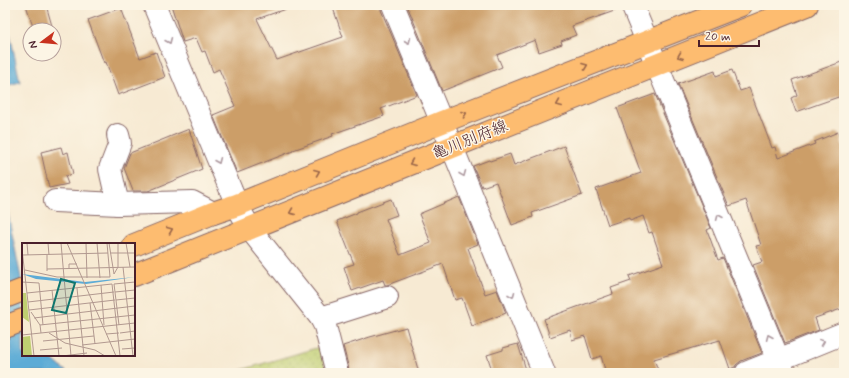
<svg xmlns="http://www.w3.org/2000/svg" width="849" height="378" font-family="Mynerve,'Klee One',sans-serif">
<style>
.park{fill:url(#park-dots);stroke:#84764e}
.water{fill:#5cabd6;stroke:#536580}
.building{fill:#cc9e68}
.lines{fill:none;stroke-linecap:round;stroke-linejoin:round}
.minor-casing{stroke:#876666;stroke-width:24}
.major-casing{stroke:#876666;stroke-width:24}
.minor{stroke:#fff;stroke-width:22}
.major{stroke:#fdbc70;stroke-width:22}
.oneway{stroke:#ae9aa0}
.oneway2{stroke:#9b664a}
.labels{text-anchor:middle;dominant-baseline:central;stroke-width:3;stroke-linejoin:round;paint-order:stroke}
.street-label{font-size:16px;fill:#4a1f2b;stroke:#fcf5e5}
.inset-road{fill:none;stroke:#b29990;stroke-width:1}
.view{fill:#0f766e;fill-opacity:0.15;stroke:#0f766e;stroke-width:2}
.inset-edge{fill:none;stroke:#4a1f2b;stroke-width:2}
</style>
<defs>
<pattern id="park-dots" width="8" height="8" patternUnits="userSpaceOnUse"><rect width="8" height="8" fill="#bfce71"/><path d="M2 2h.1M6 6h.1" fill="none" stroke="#a6b062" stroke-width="1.8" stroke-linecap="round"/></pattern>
</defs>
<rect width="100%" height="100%" fill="#fcf5e5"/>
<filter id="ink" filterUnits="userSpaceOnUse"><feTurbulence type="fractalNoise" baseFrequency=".025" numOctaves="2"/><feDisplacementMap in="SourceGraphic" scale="8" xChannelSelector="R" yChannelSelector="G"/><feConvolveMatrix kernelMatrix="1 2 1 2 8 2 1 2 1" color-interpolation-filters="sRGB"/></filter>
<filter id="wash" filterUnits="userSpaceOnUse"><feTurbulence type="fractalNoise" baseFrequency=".012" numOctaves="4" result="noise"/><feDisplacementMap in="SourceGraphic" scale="16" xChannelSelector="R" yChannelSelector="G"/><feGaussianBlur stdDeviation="0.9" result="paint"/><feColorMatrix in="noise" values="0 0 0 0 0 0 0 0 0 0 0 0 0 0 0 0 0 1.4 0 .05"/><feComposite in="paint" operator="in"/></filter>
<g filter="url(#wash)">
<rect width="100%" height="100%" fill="#f7ead3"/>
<path class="park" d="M323,346L326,373H231Z"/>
<g class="water">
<path d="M5,27L10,34L20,82L5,86Z"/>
<path d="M5,199L23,288V355H47L68,373H5V363L11,349L5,319Z"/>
</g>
<g id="blocks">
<g class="building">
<path d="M26,5H46L52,26L41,30H34Z"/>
<path d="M171,5H290L291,7L257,19L277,60L343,37L332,5H381V10L417,95L381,109L384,116L332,134L333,136L293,150V151L237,173L213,115L235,106L219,69L213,72L205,51L202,52L196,38L183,42Z"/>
<path d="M407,5H620V9L572,26L576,35L561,41L562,44L539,52L535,40L497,55L502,67L442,91Z"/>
<path d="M121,8L140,58L156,52L165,77L118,95L106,62L104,63L88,20Z"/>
<path d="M844,61V95L796,112L791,98L797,95L792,80Z"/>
<path d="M732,70L740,91L749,88L772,148L775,147L778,158L815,144L814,142L838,132L844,148V308L815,318L819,330L785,343L753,265L762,262L756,246L761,245L746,200L729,206L678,84L715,71L716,76Z"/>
<path d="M655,94L711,228L707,230L718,260L723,258L762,353L741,361L736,365L735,367L730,369L720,340L654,359L659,373H606L601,356L592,359L585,336L572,340L570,330L550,337L544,319L613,294L611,288L631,281L629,276L663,264L652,232L649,233L643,216L630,221L629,218L608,225L596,189L641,173L617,108Z"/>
<path d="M189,129L202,169L148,191H133L124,168L130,153Z"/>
<path d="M564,146L582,195L532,213L533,217L512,225L496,182L482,187L473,166L489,160L490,161L510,154L514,165Z"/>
<path d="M61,147L63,154L68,152L73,174L65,176L68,184L49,188L41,152Z"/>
<path d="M459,197L478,244L468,248L485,294L497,290L506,313L472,326L462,298L455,300L443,264L387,285H385L383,280L352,291L344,267L354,264L337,221L357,213V212L391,199L397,215L386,219L400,255L431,243L419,214Z"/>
<path d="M406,327L419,373H350L343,346L370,337Z"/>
<path d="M518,344L527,373H493L487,355L503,350V348Z"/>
</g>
</g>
</g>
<g filter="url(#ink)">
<use href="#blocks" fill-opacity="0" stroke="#876666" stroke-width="1"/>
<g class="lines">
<defs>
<g id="minor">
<path d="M154,5L237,205L250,229L321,318L325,326L337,373"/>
<path d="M393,5L452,147L544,373"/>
<path d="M632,5L784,373"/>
<path d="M118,135L120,143L110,169L118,204"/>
<path d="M55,201L118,204L192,202L213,213"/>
<path d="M321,318L387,297"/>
<path d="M746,373L844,333"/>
</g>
<g id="major">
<path d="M134,245L213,213L237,205L442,122L741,5"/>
<path d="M134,275L452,147L807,5"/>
<path d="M5,297L23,290"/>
<path d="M5,327L23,320"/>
</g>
</defs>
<use href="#minor" class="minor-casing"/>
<use href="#major" class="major-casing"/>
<use href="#minor" class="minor"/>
<use href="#major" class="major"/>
</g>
<defs><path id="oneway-chevron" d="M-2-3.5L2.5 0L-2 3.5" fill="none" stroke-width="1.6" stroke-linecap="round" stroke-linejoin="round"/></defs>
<g class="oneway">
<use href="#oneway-chevron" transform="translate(169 41) rotate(67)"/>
<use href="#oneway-chevron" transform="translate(408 41) rotate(67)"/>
<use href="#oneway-chevron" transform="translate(218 161) rotate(67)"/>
<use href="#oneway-chevron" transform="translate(463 174) rotate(68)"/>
<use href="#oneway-chevron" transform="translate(719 217) rotate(-113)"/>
<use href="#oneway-chevron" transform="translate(512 295) rotate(68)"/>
<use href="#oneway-chevron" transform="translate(769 337) rotate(-113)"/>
<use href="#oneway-chevron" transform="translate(822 342) rotate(-22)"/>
</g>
<g class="oneway2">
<use href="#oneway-chevron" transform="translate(680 56) rotate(158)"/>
<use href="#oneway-chevron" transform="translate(585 66) rotate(-21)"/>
<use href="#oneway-chevron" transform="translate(559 104) rotate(158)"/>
<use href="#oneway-chevron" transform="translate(464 114) rotate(-21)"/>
<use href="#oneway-chevron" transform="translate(412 163) rotate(158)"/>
<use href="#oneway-chevron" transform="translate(317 172) rotate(-22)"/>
<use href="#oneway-chevron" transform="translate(292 212) rotate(158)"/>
<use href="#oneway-chevron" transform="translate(170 230) rotate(-22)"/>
</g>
</g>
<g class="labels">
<g class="street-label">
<text transform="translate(470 140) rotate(-22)">亀川別府線</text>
</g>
</g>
<g transform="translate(22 243)">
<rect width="113" height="113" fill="#f7ead3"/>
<path d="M0,50H4L7,79L0,74Z" fill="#bfce71"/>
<path d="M8,93L10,113H0V94Z" fill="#bfce71"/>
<path d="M0,31L63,39L113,34L64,41L14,36Z" fill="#5cabd6"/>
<path class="inset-road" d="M5,0L6,12M26,0L27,12M39,0L49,113M45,0L94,113M64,0L65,35M75,0L78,35M87,0L92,31M104,0L108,24M0,6L12,113M88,10H113M1,12L86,10M25,12V28M101,24L111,113M25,26L113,24M47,26V21H55M3,27L35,34H88L85,0M92,31L96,24V0M0,39L17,40L21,82M79,42L82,82M55,45L62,113M30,47L37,113M93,49L113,47M5,50L90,41L98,113M94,57L113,55M6,59L92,49M68,60L73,101M7,67L93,57M9,69L18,82L19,90M12,75L113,63M18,82L113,72M97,82L92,41L113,39M27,90L43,100L73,107L83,113M98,90L113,88M84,91L97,90M0,92L113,80M21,98L72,93M60,102L113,96M100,106L113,105M18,107L40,105M40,113L65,110"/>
<path class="view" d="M39,36L53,40L44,70L30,67Z"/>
<rect width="113" height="113" class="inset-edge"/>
</g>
<rect width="849" height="378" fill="none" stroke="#fcf5e5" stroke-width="20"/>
<g transform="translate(42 42) rotate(254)"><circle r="19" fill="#fcf5e5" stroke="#b59f9b"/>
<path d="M0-3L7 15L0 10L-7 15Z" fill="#c8321e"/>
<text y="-6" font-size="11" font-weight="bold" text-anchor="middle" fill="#4a1f2b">N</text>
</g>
<path d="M699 40v6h60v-6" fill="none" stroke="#4a1f2b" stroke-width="2"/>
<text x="705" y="40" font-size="12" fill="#4a1f2b" stroke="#fcf5e5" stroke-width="3" paint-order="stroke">20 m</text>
</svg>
